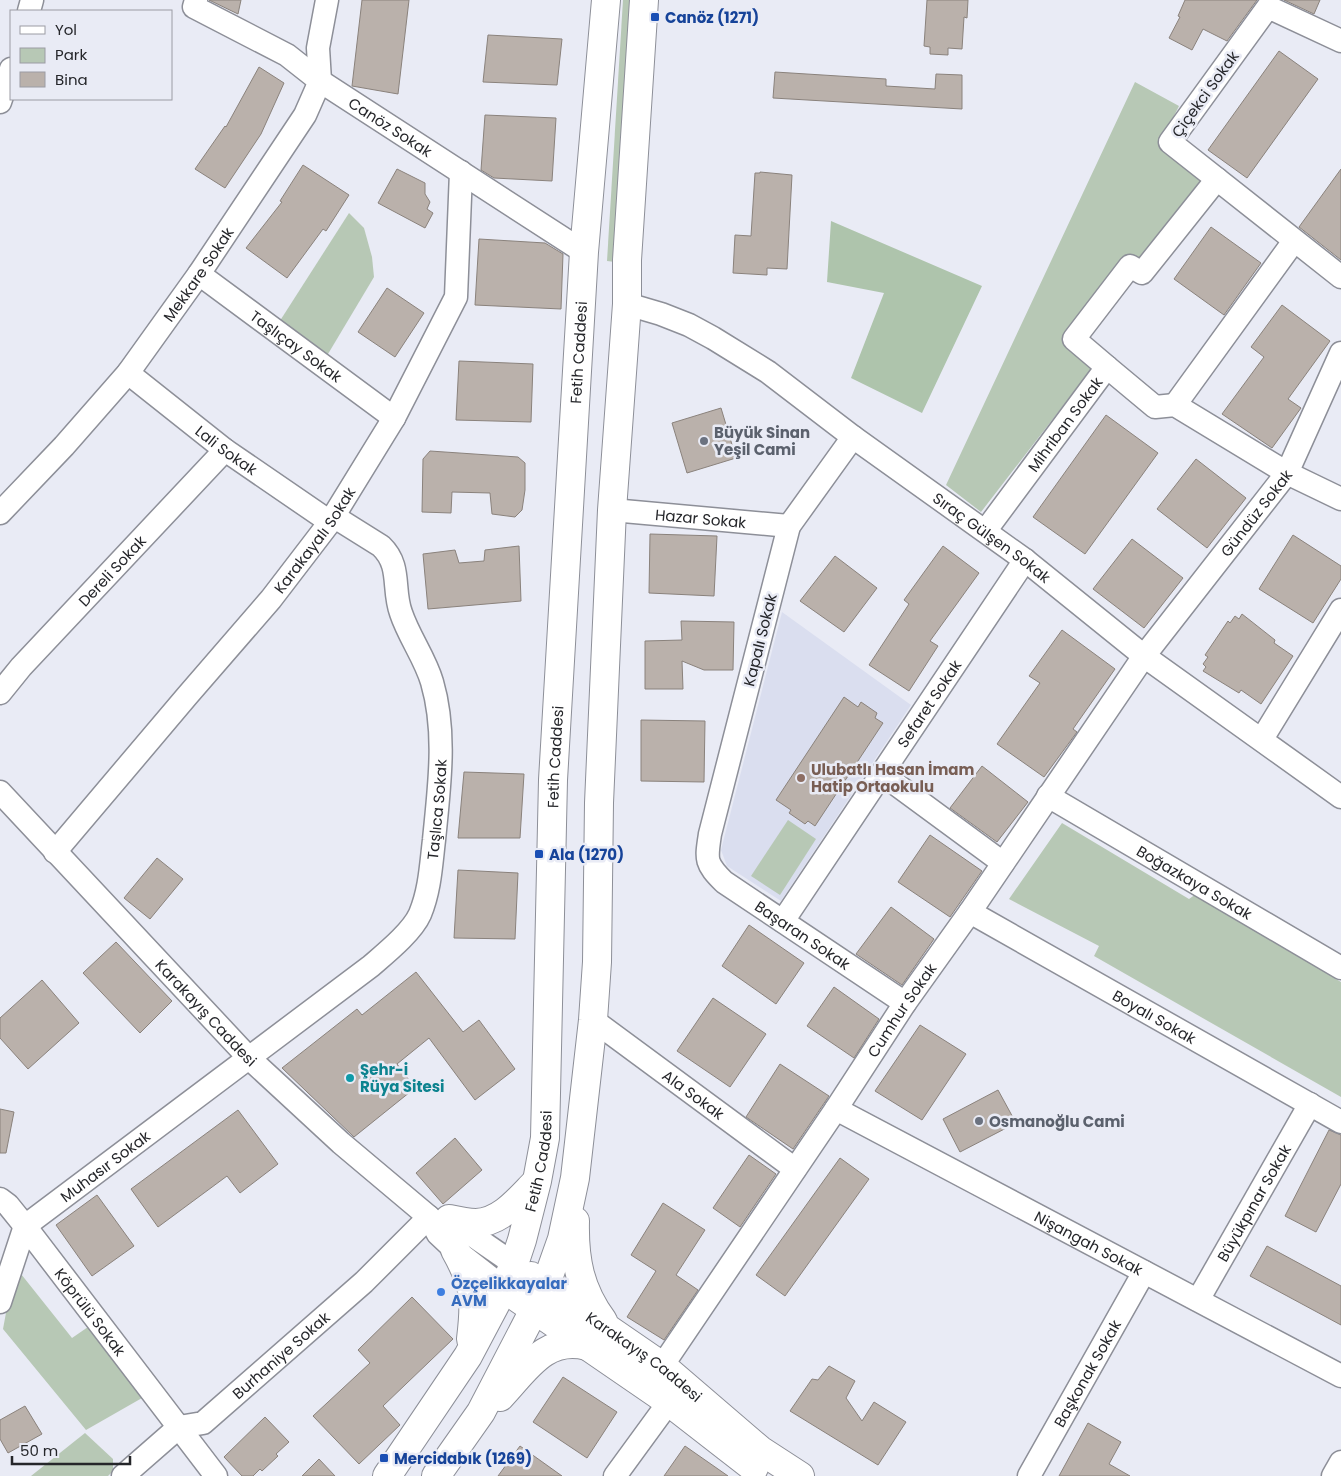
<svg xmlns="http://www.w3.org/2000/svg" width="1341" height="1476" font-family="Poppins,sans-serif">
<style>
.built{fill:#dadeef}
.green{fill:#b7c8b5}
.forest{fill:#aec4ac}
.building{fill:#bab1ab;stroke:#8a827c}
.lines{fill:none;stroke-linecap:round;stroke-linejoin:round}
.minor-casing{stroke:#8d8f98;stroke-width:25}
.major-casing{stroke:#8d8f98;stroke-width:30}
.minor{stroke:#fff;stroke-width:22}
.major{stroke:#fff;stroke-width:28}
.transit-dot{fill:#1a4fb4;stroke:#e9ebf5;stroke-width:2}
.worship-dot{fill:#6b7280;stroke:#e9ebf5;stroke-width:2}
.education-dot{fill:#8d6e63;stroke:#e9ebf5;stroke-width:2}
.culture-dot{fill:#0f9aa8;stroke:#e9ebf5;stroke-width:2}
.shop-dot{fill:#3f7fe0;stroke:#e9ebf5;stroke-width:2}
.labels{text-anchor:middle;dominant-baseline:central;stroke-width:5;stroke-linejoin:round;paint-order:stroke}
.transit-label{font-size:15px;font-weight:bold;fill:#164399;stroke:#e9ebf5;text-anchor:start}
.street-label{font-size:15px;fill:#25262a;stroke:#e9ebf5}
.worship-label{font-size:15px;font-weight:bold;fill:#5b616d;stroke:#e9ebf5;text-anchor:start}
.education-label{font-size:15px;font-weight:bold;fill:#785e54;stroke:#e9ebf5;text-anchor:start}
.culture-label{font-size:15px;font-weight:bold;fill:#0d838f;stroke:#e9ebf5;text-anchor:start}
.shop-label{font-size:15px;font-weight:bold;fill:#366cbe;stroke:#e9ebf5;text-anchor:start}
</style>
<rect width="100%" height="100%" fill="#e9ebf5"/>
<path class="built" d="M782,612L911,705L781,901L727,866L721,850Z"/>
<g class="green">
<path d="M623,0H633L615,262L607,261Z"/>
<path d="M1135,82L1179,106L1164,136L1209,176L1144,263L1116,266L1065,341L1096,363L981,512L946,485Z"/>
<path d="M349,213L364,228L372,257L374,277L325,359L276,327Z"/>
<path d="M788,820L816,839L780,895L751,876Z"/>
<path d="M1062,823L1189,899L1196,894L1341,982V1097L1094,956L1099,946L1009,899Z"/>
<path d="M21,1274L72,1338L88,1327L142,1398L86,1430L3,1329L13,1275Z"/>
<path d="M85,1433L113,1459V1471L108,1476H31Z"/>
</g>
<path class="forest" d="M831,221L982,286L922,413L851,378L884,293L827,282Z"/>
<g class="building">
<path d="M209,0H241L238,14Z"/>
<path d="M362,0H409L398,94L352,86Z"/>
<path d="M927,0H968L967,18L964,17L962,49L948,48V55L930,54V47L924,46Z"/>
<path d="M1185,0H1257L1227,41L1203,29L1192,50L1169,38L1180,17L1178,16Z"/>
<path d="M1284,0H1320L1314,14Z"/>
<path d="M488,35L562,39L557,85L483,82Z"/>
<path d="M1279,51L1318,79L1247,178L1208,150Z"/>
<path d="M259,67L284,83L261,134L225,188L195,169L225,126L226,127Z"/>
<path d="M775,72L886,79V86L935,89L936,74L962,75V109L773,98Z"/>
<path d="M485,115L556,118L552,181L494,178L481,170Z"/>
<path d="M303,165L349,195L326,231L323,229L287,278L246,248L282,202L280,201Z"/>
<path d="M397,169L425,183V194L430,202L427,209L433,213L425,228L378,203Z"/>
<path d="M1341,169V260L1299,227Z"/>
<path d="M760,172L792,175L787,269L767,268V275L733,273L735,235L751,236L755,173H760Z"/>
<path d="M1211,227L1261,263L1224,315L1174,279Z"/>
<path d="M479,239L545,243L563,254L561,309L475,305Z"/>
<path d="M387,288L424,313L395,357L358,332Z"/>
<path d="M1282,305L1330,341L1288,399L1301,408L1272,448L1222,414L1264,357L1251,347Z"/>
<path d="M459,361L533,364L531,422L456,420Z"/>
<path d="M721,408L736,458L687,473L672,423Z"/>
<path d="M1106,415L1158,453L1085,554L1033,517Z"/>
<path d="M430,451L518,457L525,463V490L522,510L515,517L492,514L490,493L452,492L451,513L422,512L423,459Z"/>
<path d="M1196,459L1246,498L1207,548L1157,509Z"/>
<path d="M650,534L717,536L714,596L649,593Z"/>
<path d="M1293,535L1341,566V579L1313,623L1259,589Z"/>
<path d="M1132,539L1183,578L1144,628L1093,589Z"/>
<path d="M519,546L521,601L428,609L423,554L455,550L459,563L484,561L485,550Z"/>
<path d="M943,546L979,573L930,641L938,646L909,691L869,665L909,604L904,600Z"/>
<path d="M835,556L877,588L844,632L800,601Z"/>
<path d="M1242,614L1275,640L1274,643L1293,656L1261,704L1241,690L1239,693L1203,671L1206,667L1203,664L1208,657L1205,655L1228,621L1230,623L1235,616L1239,619Z"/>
<path d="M681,621L734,622L733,670H704L682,661L683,689H645V641L682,640Z"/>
<path d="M1062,630L1115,669L1073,729L1077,732L1044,777L997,744L1040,683L1029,676Z"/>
<path d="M844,697L858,707L861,702L877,713L875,718L883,723L815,826L808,821L805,824L789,813L791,810L776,800Z"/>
<path d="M641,720L705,721L704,782L641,781Z"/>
<path d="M982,766L1028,802L997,842L950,808Z"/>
<path d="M464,772L524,774L520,838H458Z"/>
<path d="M930,835L982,871L950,917L898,882Z"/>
<path d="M157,858L183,879L150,919L124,898Z"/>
<path d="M458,870L518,873L515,939L454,938Z"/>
<path d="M891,907L934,939L902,985L856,954Z"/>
<path d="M749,925L804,963L776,1004L722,966Z"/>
<path d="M116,942L172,1001L140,1033L83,973Z"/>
<path d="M416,972L463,1032L479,1020L515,1069L475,1100L429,1038L397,1064L415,1088L354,1137L282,1068L357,1009L362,1015Z"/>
<path d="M42,980L79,1023L28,1069L0,1038V1018Z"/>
<path d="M834,987L879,1019L854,1058L807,1026Z"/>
<path d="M713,998L766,1034L730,1087L677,1051Z"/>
<path d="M920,1025L966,1054L922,1120L875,1091Z"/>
<path d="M780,1064L829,1096L793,1149L746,1117Z"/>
<path d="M998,1090L1016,1123L960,1152L943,1119Z"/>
<path d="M0,1109L14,1112L6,1153H0Z"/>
<path d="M238,1110L278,1164L240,1193L227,1176L158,1227L131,1189Z"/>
<path d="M1329,1130L1341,1135V1184L1316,1232L1285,1216Z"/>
<path d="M455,1138L482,1170L443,1204L416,1173Z"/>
<path d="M749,1155L776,1174L740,1227L713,1208Z"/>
<path d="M840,1158L869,1179L785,1296L756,1275Z"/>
<path d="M97,1195L134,1246L92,1276L56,1225Z"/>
<path d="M663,1203L705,1230L676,1275L698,1290L664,1340L627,1317L656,1271L631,1255Z"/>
<path d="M1267,1246L1341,1286V1325L1250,1276Z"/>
<path d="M412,1297L453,1339L383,1406L400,1425L359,1464L313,1416L370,1363L358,1350Z"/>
<path d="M829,1366L855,1381L846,1398L862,1421L874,1402L906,1422L878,1465L790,1411L812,1379L818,1380Z"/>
<path d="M563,1377L617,1412L587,1458L533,1422Z"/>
<path d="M25,1406L42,1434L8,1453L0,1439V1420Z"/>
<path d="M265,1417L289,1442L276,1454L278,1456L262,1471L260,1469L253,1476H242L224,1457Z"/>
<path d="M1088,1423L1121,1442L1109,1464L1130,1476H1059Z"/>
<path d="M520,1446L562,1476H498Z"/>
<path d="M685,1446L728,1476H664Z"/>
<path d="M319,1459L335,1476H302Z"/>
</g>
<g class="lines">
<defs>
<g id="minor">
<path id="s1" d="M196,0L194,7L287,55L320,81L584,252"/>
<path d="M29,11L32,0"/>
<path d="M1341,41L1268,7L1170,142L1341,277"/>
<path d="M0,102L11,69"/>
<path id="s2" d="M199,274L394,418"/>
<path id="s3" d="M627,304L661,314L689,325L713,338L768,372L853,437L1025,560L1144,656L1341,797"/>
<path d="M1107,367L1155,407L1175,405L1287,473L1341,499"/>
<path id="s4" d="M128,373L225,450L330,522"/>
<path d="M1175,405L1294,241"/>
<path id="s5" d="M853,437L789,526L710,834C706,860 705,863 724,882L905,1003"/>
<path id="s6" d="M612,510L789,526"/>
<path id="s7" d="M0,513L64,446L128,373L199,274L305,115L320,81L318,48L327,0"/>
<path id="s8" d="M986,530L1107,367L1074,339L1130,266L1142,273L1217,179"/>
<path id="s9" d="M0,693L21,667L225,450"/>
<path d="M1262,739L1341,610"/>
<path d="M882,774L1003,863"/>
<path id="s10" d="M0,792L249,1058L341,1143L429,1217L438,1234L455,1250L504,1288"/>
<path id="s11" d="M1048,796L1341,968"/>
<path id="s12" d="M55,852L187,696L271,599L330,522L394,418L456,297L461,172"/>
<path id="s13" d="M970,912L1341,1122"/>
<path id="s14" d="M783,921L1025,560"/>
<path id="s15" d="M593,1020L795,1169"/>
<path id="s16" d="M836,1109L1341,1376"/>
<path id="s17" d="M0,1199L8,1205L25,1226L216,1476"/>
<path d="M450,1220L514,1264"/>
<path id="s18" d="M1198,1300L1310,1104"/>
<path id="s19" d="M0,1302L25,1226L371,966C386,953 412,932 420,914C430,890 431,865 434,840C439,788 447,733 432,682C425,658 409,637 401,613C392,589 402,566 381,546L333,516"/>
<path id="s20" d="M662,1366L836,1109L905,1003L970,912L1144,656L1287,473L1341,353"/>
<path id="s21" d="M123,1476L179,1427L203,1423L364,1282L429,1217"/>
<path d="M615,1476L669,1402"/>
<path id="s22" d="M1029,1476L1144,1272"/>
<path d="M1333,1476L1341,1462"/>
</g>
<g id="major">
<path d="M449,1219C458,1221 468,1223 476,1223C502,1222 520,1198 536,1182"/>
<path d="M575,1221C574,1260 580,1290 603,1321"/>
<path d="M455,1250C475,1286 476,1298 471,1339"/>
<path id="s23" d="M531,1276L662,1366L760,1450L800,1476"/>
<path d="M519,1299L669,1402L754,1468"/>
<path d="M500,1397C525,1371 545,1335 587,1346"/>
<path id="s24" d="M387,1476L468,1356L504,1288L514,1264L522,1240L537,1181L545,1138L553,780L584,252L606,0"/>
<path d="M436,1476L481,1412L534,1310L545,1287L562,1239L575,1178L593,1020L597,962L599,803L612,510L627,304V260L644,0"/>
</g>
</defs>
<use href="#minor" class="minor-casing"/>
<use href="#major" class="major-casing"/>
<use href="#minor" class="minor"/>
<use href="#major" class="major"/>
</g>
<g class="transit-dot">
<rect x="650" y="12" width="10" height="10" rx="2.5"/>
<rect x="534" y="849" width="10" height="10" rx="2.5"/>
<rect x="379" y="1453" width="10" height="10" rx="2.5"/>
</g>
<g class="worship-dot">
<circle cx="704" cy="441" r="5"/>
<circle cx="979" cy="1121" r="5"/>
</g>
<circle class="education-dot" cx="801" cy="778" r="5"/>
<circle class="culture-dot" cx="350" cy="1078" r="5"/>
<circle class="shop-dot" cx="441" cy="1292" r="5"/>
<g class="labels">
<g class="transit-label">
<text x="665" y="17">Canöz (1271)</text>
<text x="549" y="854">Ala (1270)</text>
<text x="394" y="1458">Mercidabık (1269)</text>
</g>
<g class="street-label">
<text transform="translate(1205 94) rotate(-54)">Çiçekci Sokak</text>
<text stroke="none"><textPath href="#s1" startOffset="238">Canöz Sokak</textPath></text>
<text stroke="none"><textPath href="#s7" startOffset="311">Mekkare Sokak</textPath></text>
<text stroke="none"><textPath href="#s2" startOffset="121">Taşlıçay Sokak</textPath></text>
<text stroke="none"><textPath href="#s24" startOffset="1164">Fetih Caddesi</textPath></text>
<text stroke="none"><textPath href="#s8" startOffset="132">Mihriban Sokak</textPath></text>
<text stroke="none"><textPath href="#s4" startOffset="125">Lali Sokak</textPath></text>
<text stroke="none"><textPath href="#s20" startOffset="1040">Gündüz Sokak</textPath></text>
<text stroke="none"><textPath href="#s6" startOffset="89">Hazar Sokak</textPath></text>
<text stroke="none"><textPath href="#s3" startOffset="436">Sıraç Gülşen Sokak</textPath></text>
<text stroke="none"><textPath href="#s12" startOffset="406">Karakayalı Sokak</textPath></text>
<text stroke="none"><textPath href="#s9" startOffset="166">Dereli Sokak</textPath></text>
<text transform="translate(760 640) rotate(-76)">Kapalı Sokak</text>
<text stroke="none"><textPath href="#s14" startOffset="262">Sefaret Sokak</textPath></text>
<text stroke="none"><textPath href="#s24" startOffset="759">Fetih Caddesi</textPath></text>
<text stroke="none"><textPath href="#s19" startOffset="691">Taşlıca Sokak</textPath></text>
<text stroke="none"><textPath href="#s11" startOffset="170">Boğazkaya Sokak</textPath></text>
<text stroke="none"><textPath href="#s5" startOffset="576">Başaran Sokak</textPath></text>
<text stroke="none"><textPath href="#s20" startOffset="429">Cumhur Sokak</textPath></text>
<text stroke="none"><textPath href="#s10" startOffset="302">Karakayış Caddesi</textPath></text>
<text stroke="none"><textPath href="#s13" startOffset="212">Boyalı Sokak</textPath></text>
<text stroke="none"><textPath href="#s15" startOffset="125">Ala Sokak</textPath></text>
<text stroke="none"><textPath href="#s24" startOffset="354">Fetih Caddesi</textPath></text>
<text stroke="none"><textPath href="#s19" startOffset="180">Muhasır Sokak</textPath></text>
<text stroke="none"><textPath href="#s18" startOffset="112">Büyükpınar Sokak</textPath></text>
<text stroke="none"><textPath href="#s16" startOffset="286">Nişangah Sokak</textPath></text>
<text stroke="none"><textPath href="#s17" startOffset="145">Köprülü Sokak</textPath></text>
<text stroke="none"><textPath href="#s21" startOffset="202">Burhaniye Sokak</textPath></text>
<text stroke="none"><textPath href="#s23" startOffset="139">Karakayış Caddesi</textPath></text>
<text stroke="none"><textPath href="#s22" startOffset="118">Başkonak Sokak</textPath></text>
</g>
<g class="worship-label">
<text x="714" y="432">Büyük Sinan<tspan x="714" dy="17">Yeşil Cami</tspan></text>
<text x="989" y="1121">Osmanoğlu Cami</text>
</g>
<g class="education-label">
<text x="811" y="769">Ulubatlı Hasan İmam<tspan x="811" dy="17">Hatip Ortaokulu</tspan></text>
</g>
<g class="culture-label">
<text x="360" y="1069">Şehr-i<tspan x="360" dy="17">Rüya Sitesi</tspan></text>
</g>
<g class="shop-label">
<text x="451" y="1283">Özçelikkayalar<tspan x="451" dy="17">AVM</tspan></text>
</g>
</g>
<rect x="10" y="10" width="162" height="90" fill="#e9ebf5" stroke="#9b9ca4"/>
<rect x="20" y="26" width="25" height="8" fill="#ffffff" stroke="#9b9ca4"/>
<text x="55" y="35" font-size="15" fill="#25262a">Yol</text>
<rect x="20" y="48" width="25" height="15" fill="#b7c8b5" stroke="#9b9ca4"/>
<text x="55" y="60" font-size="15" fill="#25262a">Park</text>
<rect x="20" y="72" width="25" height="15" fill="#bab1ab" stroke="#9b9ca4"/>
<text x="55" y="85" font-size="15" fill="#25262a">Bina</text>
<path d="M12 1456v8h118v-8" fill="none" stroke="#25262a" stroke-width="2.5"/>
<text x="20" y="1456" font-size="15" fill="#25262a" stroke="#e9ebf5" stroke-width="4" paint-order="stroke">50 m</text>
</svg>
